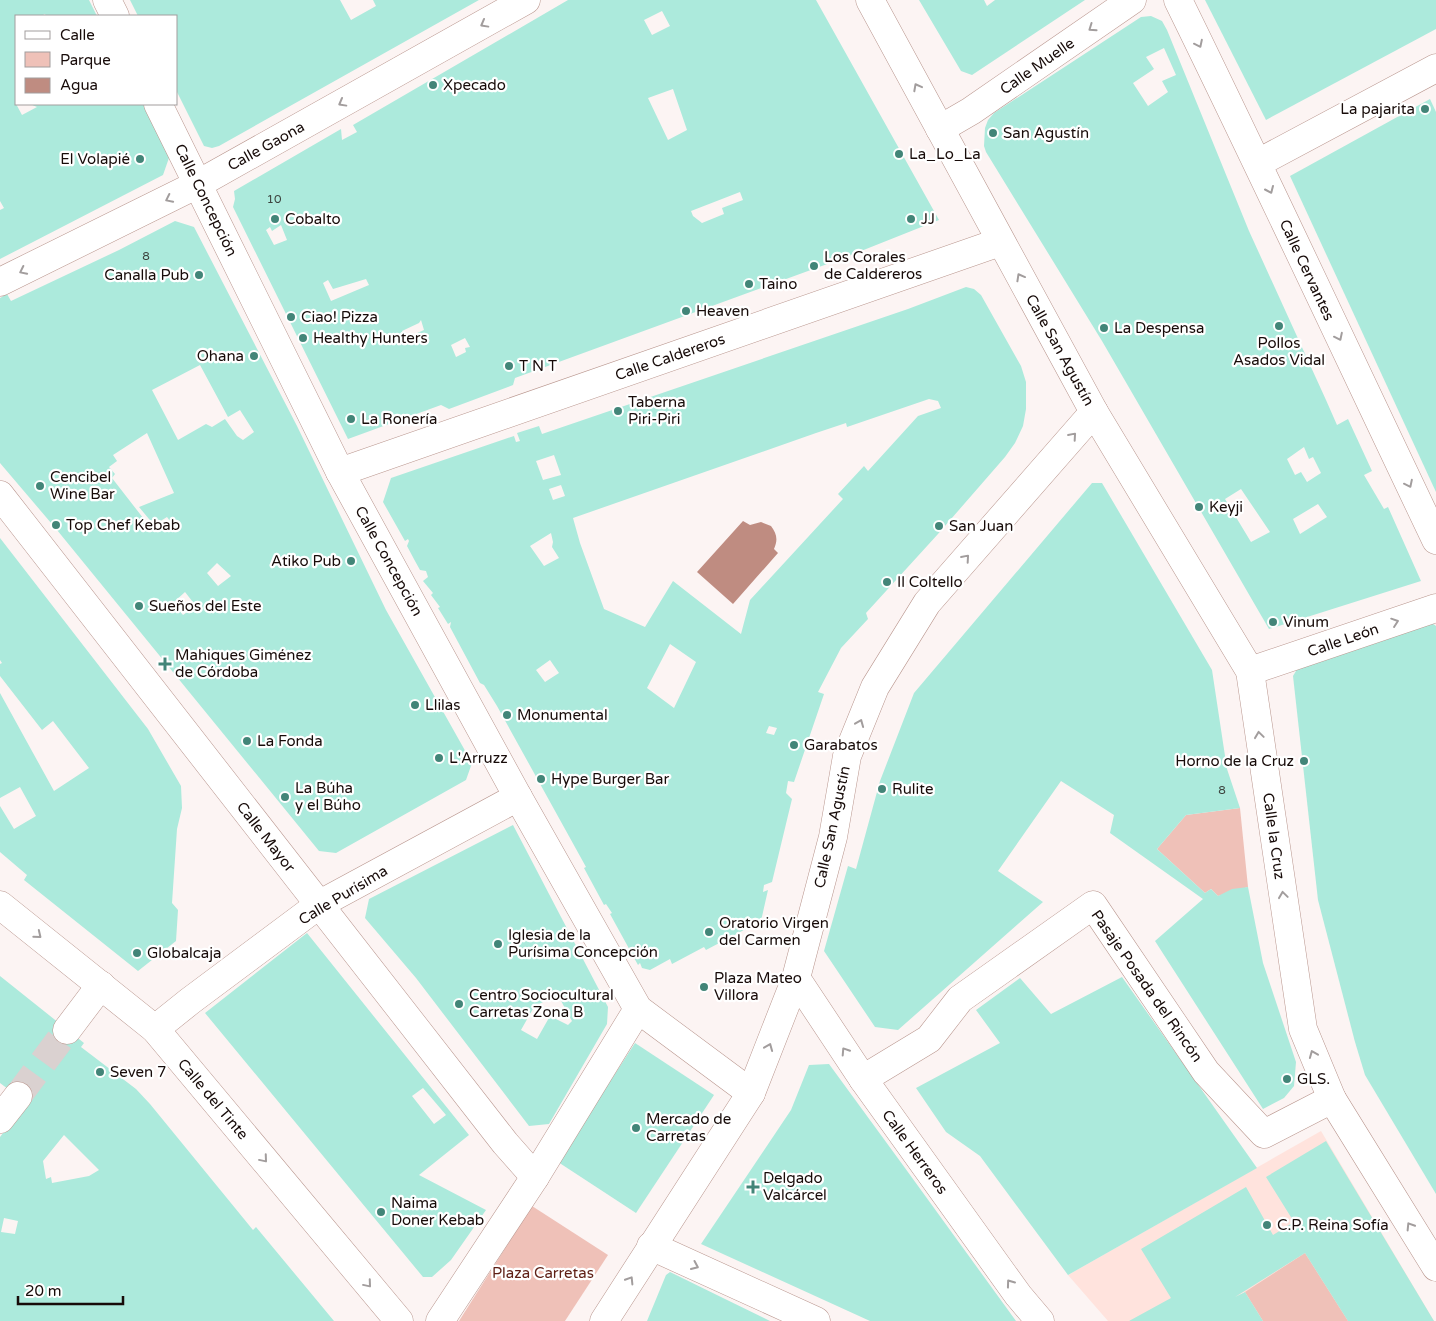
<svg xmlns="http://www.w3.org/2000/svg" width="1436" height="1321" font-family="'Varela Round',sans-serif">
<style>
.built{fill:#ffe3dd}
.green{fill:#efc1b8}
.water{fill:#bf8c81}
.building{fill:#aceadc;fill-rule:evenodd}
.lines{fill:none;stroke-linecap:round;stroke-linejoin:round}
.street-tunnel{stroke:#dad1d0;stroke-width:28;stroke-dasharray:28 14;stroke-linecap:butt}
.street-casing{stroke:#b9968e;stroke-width:29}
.street{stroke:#fff;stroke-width:28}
.oneway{stroke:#a29d9d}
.poi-dot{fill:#428578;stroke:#fff;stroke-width:2}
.labels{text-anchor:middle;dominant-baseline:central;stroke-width:4.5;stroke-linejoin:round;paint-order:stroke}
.number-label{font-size:12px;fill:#3c433e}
.street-label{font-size:15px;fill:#170b09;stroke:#fff}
.poi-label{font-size:15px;fill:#170b09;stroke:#fff;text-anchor:start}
.park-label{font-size:15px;fill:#5e1e14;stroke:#fff}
</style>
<rect width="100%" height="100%" fill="#fcf4f3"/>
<path class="built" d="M1321,1131L1434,1321H1263L1244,1292L1197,1321H1108L1068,1275Z"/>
<g class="green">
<path d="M1240,808L1248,887L1218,896L1211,889L1205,893L1157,849L1186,815Z"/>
<path d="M532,1206L608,1255L565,1321H459Z"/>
<path d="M1305,1253L1348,1321H1263L1245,1292Z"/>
</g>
<path class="water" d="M743,521L750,525L761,522L771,526C777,534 778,540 774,549L778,553L733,604L697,572Z"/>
<g class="building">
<path d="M0,0H89L97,16H46L45,14L41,16H16L15,102L22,115L37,107L30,104H143L170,155L163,175L0,259V210L4,208L0,201Z"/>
<path d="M130,0H340L351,20L376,6L373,0H479L219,146L212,148L204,146L176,90V16H138Z"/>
<path d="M568,0H816L939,220L841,259L515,378L513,385L449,409L441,405L348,439L233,207L235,199L234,191L341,129L342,140L357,132L353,125ZM662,11L670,26L652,35L644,20ZM673,89L687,130L668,140L648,98ZM740,192L743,200L722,208L724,214L702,223L693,216L691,211ZM281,225L287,240L274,245L266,230L270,227L272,231ZM366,279L369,285L331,301L323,283L328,280L333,289ZM421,320L424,330L406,338L402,331L419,323ZM465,338L470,347L465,348L466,352L456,357L451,345Z"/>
<path d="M919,0H984L987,6L995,0H1085L972,75L961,71Z"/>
<path d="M1205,0H1436V29L1266,120Z"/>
<path d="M1151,16L1162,21L1167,30L1249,231L1326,400L1337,425L1348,419L1372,471L1364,475L1384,509L1388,507L1421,581L1269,629L1102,341L986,152L984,146L985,128L988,120L994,113L1141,17ZM1164,48L1176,75L1162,81L1168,92L1148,106L1133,83L1154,69L1146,57ZM1304,447L1309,459L1313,457L1321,473L1307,482L1301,472L1295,475L1287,459ZM1241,489L1270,532L1251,542L1225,499ZM1318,504L1327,517L1300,534L1293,519Z"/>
<path d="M1430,99L1436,112V492L1290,176Z"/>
<path d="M175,221L194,227L297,426L386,610L472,763L466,780L336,853L319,851L57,530L0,463V298L7,294L11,301L119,250ZM200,365L228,417L240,410L254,432L243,440L237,436L225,419L212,427L206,424L178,440L152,390ZM147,433L174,493L139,507L154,525L167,517L170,521L154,532L112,478L115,474L109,467L117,461L113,455ZM217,563L231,576L218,586L207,573ZM185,592L196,606L183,615L173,603Z"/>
<path d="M966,287L974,289L981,295L1021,366L1026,382V409L1023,426L1015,443L1005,457L938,534L866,613L868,619L841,648L818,692L824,694L794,782L788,781L786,793L792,799L772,882L764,885L763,892L768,890L761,921L706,950L704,947L672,964L670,959L650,970L642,968L640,963L638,965L610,914L612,913L606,904L604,905L584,868L586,867L497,706L484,685L480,683L450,627L451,622L448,624L438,608L440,607L431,595L433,593L423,581L428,577L426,571L420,570L415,561L407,546L409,541L408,539L405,541L383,502L391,478L514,436L516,442L520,441L517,433L539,426L542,434L908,309ZM929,399L938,401L941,408L918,416L868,471L864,466L838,494L843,499L750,600L741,634L673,581L645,627L604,609L580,543L573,518L816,433L846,423L847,427ZM554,455L561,475L543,480L536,461ZM561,485L565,496L553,500L549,489ZM551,533L553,542L552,547L559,558L544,566L530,546ZM670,644L696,662L674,708L647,688ZM550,660L559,673L545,682L536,670ZM769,726L777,728L774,735L766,733Z"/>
<path d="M1092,483H1102L1212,670L1227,769L1240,808L1186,815L1157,849L1205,893L1211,889L1218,896L1232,889L1248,887L1263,963L1296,1062L1294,1086L1284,1098L1263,1109L1155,941L1203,899L1110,833L1114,815L1061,781L998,871L1043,902L898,1030L875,1027L824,951L848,866L856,869L880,781L914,693Z"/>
<path d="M0,538L148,729L181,786L182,808L177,829L172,903L178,910L176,941L138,971L24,880L27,875L0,852V806L14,829L36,816L20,787L0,798V693L54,791L89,768L53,721L42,730L0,676V664L2,663L0,660Z"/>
<path d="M1432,623L1436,626V1194L1365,1075L1355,1042L1318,900L1293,676L1303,659Z"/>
<path d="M513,825L608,1007L607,1024L549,1124L529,1126L416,978L365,918L369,899ZM549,988L556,1001L560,999L572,1021L568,1025L550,1016L537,1039L521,1030L534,1007L543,1002L541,996Z"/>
<path d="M307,933L469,1135L419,1175L486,1210L451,1260L432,1277H423L205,1013ZM423,1088L446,1115L434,1124L412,1096Z"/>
<path d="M0,976L84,1043L81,1047L136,1089L150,1104L253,1230L256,1227L334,1321H0V1137L23,1107L24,1101L0,1083ZM64,1135L99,1170L89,1176L52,1183L51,1177L46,1179L43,1161ZM4,1218L18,1221L15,1234L1,1232Z"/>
<path d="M1122,977L1257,1168L1068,1275L980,1156L946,1132L916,1088L1000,1043L976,1010L1020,978L1051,1014Z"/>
<path d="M635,1043L714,1095L636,1213L558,1162Z"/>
<path d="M829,1064L905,1168L1016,1321H870L701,1244L791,1110L809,1065Z"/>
<path d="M1326,1141L1434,1321H1348L1305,1253L1235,1297L1245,1292L1263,1321H1129L1171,1298L1141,1249L1246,1187L1273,1235L1294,1222L1266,1177Z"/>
<path d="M670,1272L723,1298L770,1321H647L666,1275Z"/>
</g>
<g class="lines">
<path class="street-tunnel" d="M18,1096L67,1030"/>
<defs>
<g id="street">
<path d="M107,0L115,16"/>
<path d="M870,0L1094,412L1250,671L1303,1029L1332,1099L1436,1267"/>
<path d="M1178,0C1266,179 1350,360 1436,540"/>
<path d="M158,104L340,472L518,797L638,1009L751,1093"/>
<path d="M940,129L971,111L1132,0"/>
<path d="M1258,163L1436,68"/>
<path d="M0,282L198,184L526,0"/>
<path d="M340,472L1000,242"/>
<path d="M0,495L505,1143L535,1177"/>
<path d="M1250,671L1436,608"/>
<path d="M0,905L155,1029L399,1321"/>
<path d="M796,978L863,1079L1018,1295L1040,1321"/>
<path d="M155,1029L190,1001L320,904L518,797"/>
<path d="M67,1030L101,985"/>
<path d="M863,1079L929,1039L960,999L1093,905L1206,1072L1264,1134L1332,1099"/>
<path d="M0,1119L18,1096"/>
<path d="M651,1246L816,1321"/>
<path d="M440,1321L535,1177L638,1009"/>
<path d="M604,1321L751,1093L796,978L833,837L847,756L875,687L927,603L1094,412"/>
</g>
</defs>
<use href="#street" class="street-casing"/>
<use href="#street" class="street"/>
</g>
<defs><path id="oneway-chevron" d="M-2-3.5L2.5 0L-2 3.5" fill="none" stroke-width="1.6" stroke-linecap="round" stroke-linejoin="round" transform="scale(1.25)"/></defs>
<g class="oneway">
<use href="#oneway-chevron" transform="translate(484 24) rotate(151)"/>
<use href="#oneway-chevron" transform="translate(1092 28) rotate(145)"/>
<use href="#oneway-chevron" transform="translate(1199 44) rotate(64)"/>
<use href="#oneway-chevron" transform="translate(917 87) rotate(-118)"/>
<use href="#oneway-chevron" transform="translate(342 103) rotate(151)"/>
<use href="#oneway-chevron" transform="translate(1270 190) rotate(66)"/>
<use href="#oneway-chevron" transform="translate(169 199) rotate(154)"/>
<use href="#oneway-chevron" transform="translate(23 271) rotate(154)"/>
<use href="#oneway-chevron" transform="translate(1020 277) rotate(-119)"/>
<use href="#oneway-chevron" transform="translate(1339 337) rotate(64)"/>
<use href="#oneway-chevron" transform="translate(1073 436) rotate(-49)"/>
<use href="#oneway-chevron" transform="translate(1409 484) rotate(64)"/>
<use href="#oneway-chevron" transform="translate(966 558) rotate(-49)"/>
<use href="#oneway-chevron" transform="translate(1395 622) rotate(-19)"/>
<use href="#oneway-chevron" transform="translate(860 723) rotate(-68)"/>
<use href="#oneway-chevron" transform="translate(1259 735) rotate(-98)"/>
<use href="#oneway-chevron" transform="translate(1283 895) rotate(-98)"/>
<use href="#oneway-chevron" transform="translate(38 935) rotate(39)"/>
<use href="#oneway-chevron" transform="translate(769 1047) rotate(-68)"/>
<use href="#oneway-chevron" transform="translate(845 1051) rotate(-123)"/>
<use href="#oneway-chevron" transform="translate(1313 1054) rotate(-112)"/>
<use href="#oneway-chevron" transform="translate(264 1159) rotate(50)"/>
<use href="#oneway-chevron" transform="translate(1410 1226) rotate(-122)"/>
<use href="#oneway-chevron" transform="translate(695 1266) rotate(24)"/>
<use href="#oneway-chevron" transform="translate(630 1280) rotate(-58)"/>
<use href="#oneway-chevron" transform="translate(1010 1283) rotate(-126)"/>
<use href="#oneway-chevron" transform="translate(368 1284) rotate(50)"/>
</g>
<g class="poi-dot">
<circle cx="433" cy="85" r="5"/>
<circle cx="1425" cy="109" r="5"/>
<circle cx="993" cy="133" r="5"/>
<circle cx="899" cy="154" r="5"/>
<circle cx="140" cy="159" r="5"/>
<circle cx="275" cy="219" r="5"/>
<circle cx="911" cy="219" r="5"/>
<circle cx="814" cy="266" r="5"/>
<circle cx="199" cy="275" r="5"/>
<circle cx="749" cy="284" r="5"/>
<circle cx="686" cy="311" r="5"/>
<circle cx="291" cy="317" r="5"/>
<circle cx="1279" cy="326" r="5"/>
<circle cx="1104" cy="328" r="5"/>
<circle cx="303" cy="338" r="5"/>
<circle cx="254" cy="356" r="5"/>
<circle cx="509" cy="366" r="5"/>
<circle cx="618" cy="411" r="5"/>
<circle cx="351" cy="419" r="5"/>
<circle cx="40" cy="486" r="5"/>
<circle cx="1199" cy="507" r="5"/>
<circle cx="56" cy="525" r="5"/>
<circle cx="939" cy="526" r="5"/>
<circle cx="351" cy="561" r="5"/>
<circle cx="887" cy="582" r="5"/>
<circle cx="139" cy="606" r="5"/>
<circle cx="1273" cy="622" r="5"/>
<path d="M162.5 656.5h5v5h5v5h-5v5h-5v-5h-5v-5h5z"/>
<circle cx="415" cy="705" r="5"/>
<circle cx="507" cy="715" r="5"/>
<circle cx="247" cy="741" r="5"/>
<circle cx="794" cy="745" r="5"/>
<circle cx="439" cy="758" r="5"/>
<circle cx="1304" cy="761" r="5"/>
<circle cx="541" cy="779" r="5"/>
<circle cx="882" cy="789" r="5"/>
<circle cx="285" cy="797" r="5"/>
<circle cx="709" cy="932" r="5"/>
<circle cx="498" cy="944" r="5"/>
<circle cx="137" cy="953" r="5"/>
<circle cx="704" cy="987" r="5"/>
<circle cx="459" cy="1004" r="5"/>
<circle cx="100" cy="1072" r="5"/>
<circle cx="1287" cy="1079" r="5"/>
<circle cx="636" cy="1128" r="5"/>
<path d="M750.5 1179.5h5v5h5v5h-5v5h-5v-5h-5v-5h5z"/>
<circle cx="381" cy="1212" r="5"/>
<circle cx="1267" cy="1225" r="5"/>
</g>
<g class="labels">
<g class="number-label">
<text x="274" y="199">10</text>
<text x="146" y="256">8</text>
<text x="1222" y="790">8</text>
</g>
<g class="street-label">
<text transform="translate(1037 66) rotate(-35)">Calle Muelle</text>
<text transform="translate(266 146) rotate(-29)">Calle Gaona</text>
<text transform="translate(206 200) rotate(64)">Calle Concepción</text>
<text transform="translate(1307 270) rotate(65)">Calle Cervantes</text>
<text transform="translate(1060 350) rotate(61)">Calle San Agustín</text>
<text transform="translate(670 357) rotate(-19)">Calle Caldereros</text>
<text transform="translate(389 561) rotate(61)">Calle Concepción</text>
<text transform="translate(1343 640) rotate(-19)">Calle León</text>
<text transform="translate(832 827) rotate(-78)">Calle San Agustín</text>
<text transform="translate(1274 836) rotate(82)">Calle la Cruz</text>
<text transform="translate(266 837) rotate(52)">Calle Mayor</text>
<text transform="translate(343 895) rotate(-31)">Calle Purísima</text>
<text transform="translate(1147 986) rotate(55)">Pasaje Posada del Rincón</text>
<text transform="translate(213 1099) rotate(50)">Calle del Tinte</text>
<text transform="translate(915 1152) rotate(54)">Calle Herreros</text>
</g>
<g class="poi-label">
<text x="443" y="85">Xpecado</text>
<text x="1415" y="109" text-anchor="end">La pajarita</text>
<text x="1003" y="133">San Agustín</text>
<text x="909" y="154">La_Lo_La</text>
<text x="130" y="159" text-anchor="end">El Volapié</text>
<text x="285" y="219">Cobalto</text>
<text x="921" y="219">JJ</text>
<text x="824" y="257">Los Corales<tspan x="824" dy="17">de Caldereros</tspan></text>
<text x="189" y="275" text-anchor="end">Canalla Pub</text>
<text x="759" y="284">Taino</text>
<text x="696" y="311">Heaven</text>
<text x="301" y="317">Ciao! Pizza</text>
<text x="1114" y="328">La Despensa</text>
<text x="313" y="338">Healthy Hunters</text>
<text x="1279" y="343" text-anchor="middle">Pollos<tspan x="1279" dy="17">Asados Vidal</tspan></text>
<text x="244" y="356" text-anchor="end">Ohana</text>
<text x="519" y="366">T N T</text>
<text x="628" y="402">Taberna<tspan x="628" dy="17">Piri-Piri</tspan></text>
<text x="361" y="419">La Ronería</text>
<text x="50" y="477">Cencibel<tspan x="50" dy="17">Wine Bar</tspan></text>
<text x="1209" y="507">Keyji</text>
<text x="66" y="525">Top Chef Kebab</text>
<text x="949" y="526">San Juan</text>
<text x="341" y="561" text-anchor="end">Atiko Pub</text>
<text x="897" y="582">Il Coltello</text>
<text x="149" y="606">Sueños del Este</text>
<text x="1283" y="622">Vinum</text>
<text x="175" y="655">Mahiques Giménez<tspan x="175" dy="17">de Córdoba</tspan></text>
<text x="425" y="705">Llilas</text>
<text x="517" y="715">Monumental</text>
<text x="257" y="741">La Fonda</text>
<text x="804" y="745">Garabatos</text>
<text x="449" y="758">L'Arruzz</text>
<text x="1294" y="761" text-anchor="end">Horno de la Cruz</text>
<text x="551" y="779">Hype Burger Bar</text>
<text x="295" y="788">La Búha<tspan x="295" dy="17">y el Búho</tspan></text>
<text x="892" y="789">Rulite</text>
<text x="719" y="923">Oratorio Virgen<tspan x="719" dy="17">del Carmen</tspan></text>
<text x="508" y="935">Iglesia de la<tspan x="508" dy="17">Purísima Concepción</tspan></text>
<text x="147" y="953">Globalcaja</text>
<text x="714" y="978">Plaza Mateo<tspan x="714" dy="17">Villora</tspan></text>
<text x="469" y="995">Centro Sociocultural<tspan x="469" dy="17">Carretas Zona B</tspan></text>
<text x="110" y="1072">Seven 7</text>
<text x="1297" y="1079">GLS.</text>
<text x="646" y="1119">Mercado de<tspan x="646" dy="17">Carretas</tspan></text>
<text x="763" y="1178">Delgado<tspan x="763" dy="17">Valcárcel</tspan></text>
<text x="391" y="1203">Naima<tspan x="391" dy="17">Doner Kebab</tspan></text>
<text x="1277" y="1225">C.P. Reina Sofía</text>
</g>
<g class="park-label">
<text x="543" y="1273">Plaza Carretas</text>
</g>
</g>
<rect x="15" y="15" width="162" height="90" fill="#ffffff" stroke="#a29d9d"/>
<rect x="25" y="31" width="25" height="8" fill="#ffffff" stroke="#a29d9d"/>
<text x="60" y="40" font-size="15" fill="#170b09">Calle</text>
<rect x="25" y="52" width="25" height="15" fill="#efc1b8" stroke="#a29d9d"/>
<text x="60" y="65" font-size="15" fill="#170b09">Parque</text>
<rect x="25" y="78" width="25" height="15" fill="#bf8c81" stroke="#a29d9d"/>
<text x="60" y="90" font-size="15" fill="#170b09">Agua</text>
<path d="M18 1296v8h105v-8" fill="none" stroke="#170b09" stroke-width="2.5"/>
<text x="25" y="1296" font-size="15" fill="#170b09" stroke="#ffffff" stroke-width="4" paint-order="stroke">20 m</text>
</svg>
